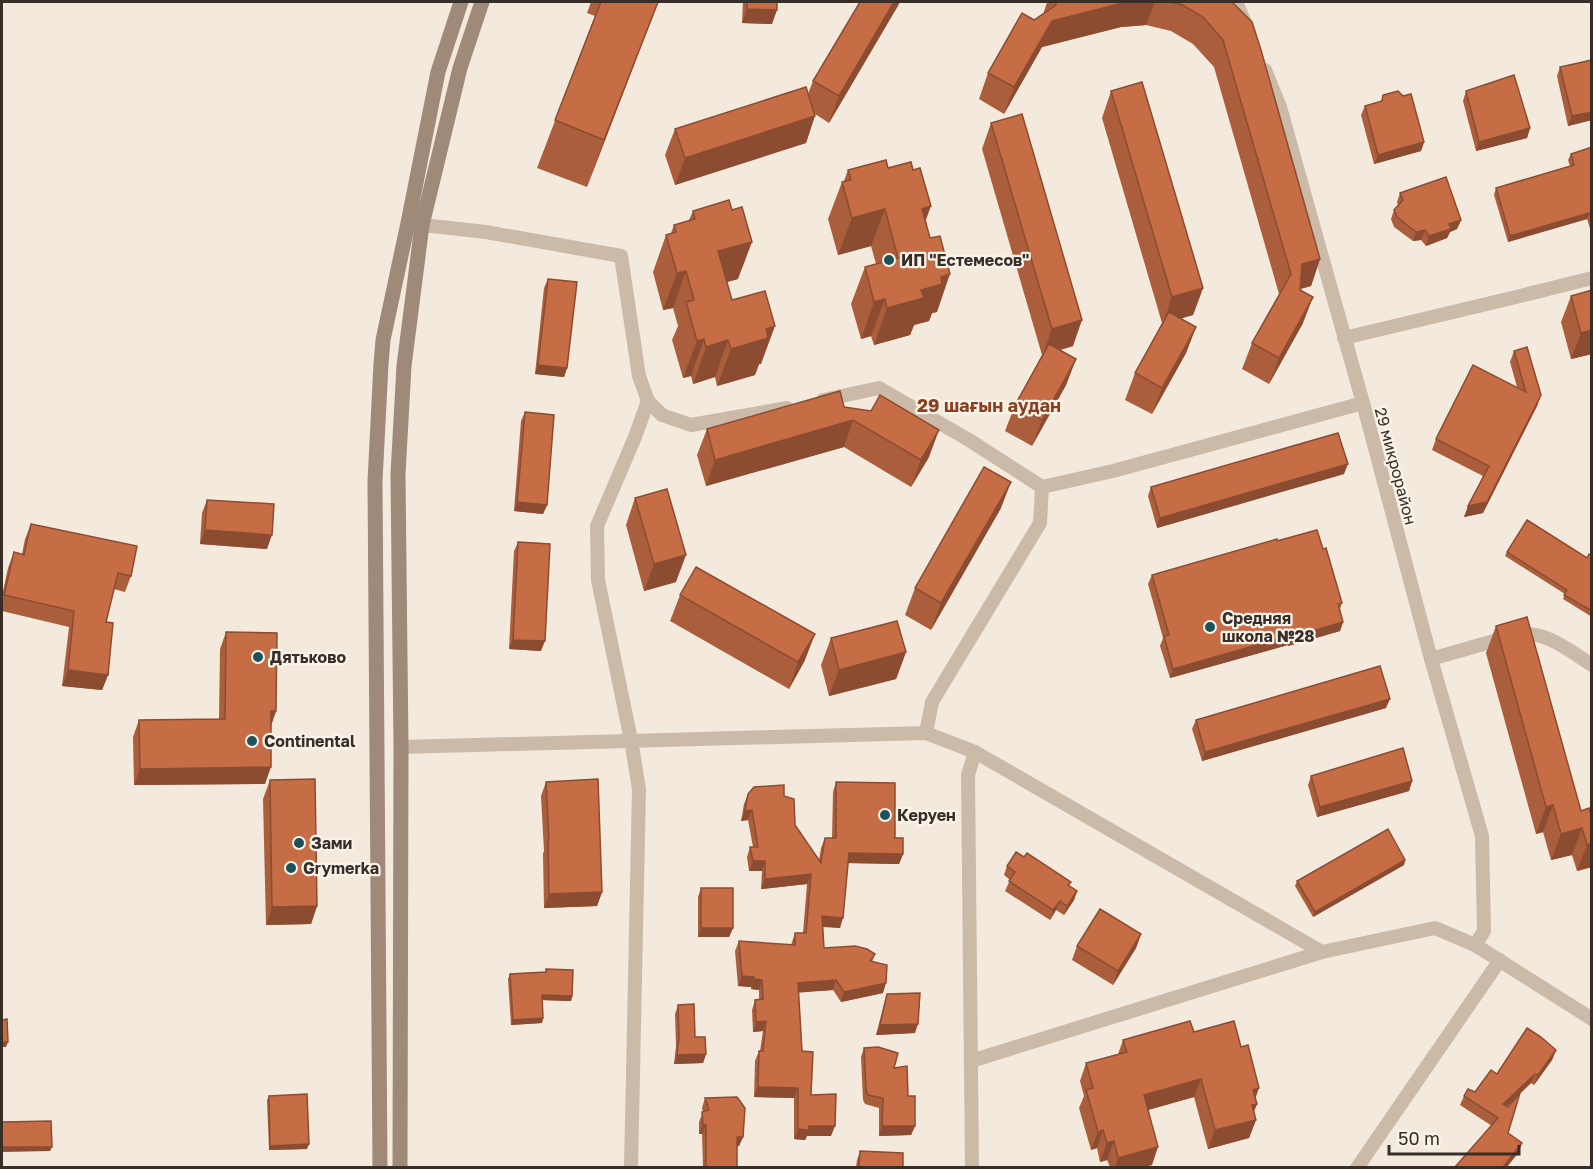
<svg xmlns="http://www.w3.org/2000/svg" width="1593" height="1169" font-family="'Golos Text',sans-serif">
<style>
.lines{fill:none;stroke-linecap:round;stroke-linejoin:round}
.street{stroke:#cbbaa8;stroke-width:14}
.secondary{stroke:#9f8979;stroke-width:15}
.wall{fill:#ab5e3c}
.shaded-wall{fill:#8b4c31}
.building{fill:#c76d46;stroke:#8b4c31;stroke-width:1.5}
.poi-dot{fill:#1d525a;stroke:#faf3e9;stroke-width:2}
.labels{text-anchor:middle;dominant-baseline:central;stroke-width:4.5;stroke-linejoin:round;paint-order:stroke}
.poi-label{font-size:16px;font-weight:bold;fill:#382e28;stroke:#faf3e9;text-anchor:start}
.street-label{font-size:16px;fill:#382e28;stroke:#faf3e9}
.neighbourhood-label{font-size:18px;font-weight:bold;fill:#884020;stroke:#faf3e9}
</style>
<rect width="100%" height="100%" fill="#f3eadd"/>
<g class="lines">
<g class="street">
<path d="M1236,2L1246,25"/>
<path d="M1265,70L1280,107L1363,403L1431,659L1482,836L1484,931L1475,945"/>
<path d="M422,225L486,232L621,256L639,376L648,401L662,415L691,425L787,408"/>
<path d="M1344,338L1516,297L1592,278"/>
<path d="M823,400L879,388L969,440L1042,487L1113,471L1363,403"/>
<path d="M1431,659L1518,634C1547,631 1568,650 1592,665"/>
<path d="M926,733L932,702L1040,523L1042,487"/>
<path d="M401,747L926,733L975,752L1322,952L1435,928L1475,945L1592,1019"/>
<path d="M971,1061L1322,952"/>
<path d="M631,1168L639,789L631,740L598,580L597,526L635,437L648,401"/>
<path d="M972,1168L968,775L975,752"/>
<path d="M1357,1168L1500,960"/>
</g>
<g class="secondary">
<path d="M380,1168L375,481L381,364L383,340L408,223L438,72L461,2"/>
<path d="M400,1168L401,747L398,474L404,366L422,225L460,68L482,2"/>
</g>
</g>
<g class="wall">
<path d="M591,2H658L587,187L537,168L595,16L587,13Z"/>
<path d="M743,2H777L772,24L742,23Z"/>
<path d="M1047,2H1232L1320,259L1311,286L1300,289L1303,323L1269,384L1242,369L1252,343L1279,294L1214,67L1193,44L1171,31L1146,25L1121,27L1042,47L1004,114L979,99L988,73L1034,20L1043,15Z"/>
<path d="M899,4L829,123L815,114L806,143L675,185L665,155L675,129L808,94L813,81Z"/>
<path d="M1592,60V120L1568,126L1557,76L1560,67Z"/>
<path d="M1111,91L1203,288L1193,315L1180,318L1196,327L1186,353L1152,414L1125,400L1135,373L1162,323L1102,118Z"/>
<path d="M1466,91L1530,128L1527,138L1476,151L1463,101Z"/>
<path d="M1383,95L1403,96L1424,142L1421,151L1374,164L1361,115L1365,106L1381,102Z"/>
<path d="M991,123L1073,346L1060,350L1076,359L1066,385L1032,446L1005,431L1015,405L1042,355L982,149Z"/>
<path d="M1592,147V235L1587,219L1508,242L1494,195L1496,188L1570,166L1568,160L1571,154Z"/>
<path d="M888,168L926,221L937,312L932,313L929,321L914,325L910,335L874,345L871,336L861,339L851,304L865,267L876,264L871,246L838,255L828,219L842,182L844,181L848,170Z"/>
<path d="M1400,193L1461,220L1457,229L1450,232L1447,238L1426,246L1421,240L1413,241L1394,227L1391,219L1394,210L1398,205L1397,202Z"/>
<path d="M693,211L738,279L727,282L732,300L761,364H759L755,375L717,386L715,377L693,384L691,376L683,378L672,340L678,326L673,308L663,310L653,272L666,235L671,233L674,225L689,220Z"/>
<path d="M548,279L567,368L564,377L535,374L544,288Z"/>
<path d="M1592,290V354L1571,359L1561,322L1571,296Z"/>
<path d="M1514,351L1541,395L1537,406L1483,513L1464,517L1483,476L1432,450L1436,439L1517,387L1510,362Z"/>
<path d="M844,407L929,457L911,487L844,447L706,486L697,455L707,429Z"/>
<path d="M525,412L547,505L543,514L514,511L521,421Z"/>
<path d="M1344,474L1157,528L1148,496L1151,487Z"/>
<path d="M635,498L676,582L644,591L626,525Z"/>
<path d="M207,500L267,549L200,544L202,513Z"/>
<path d="M1001,508L931,630L905,615L915,588Z"/>
<path d="M31,524L131,576L125,592L114,589L106,622L108,675L102,690L62,686L69,627L2,611V596L8,568L14,552L22,554L25,539Z"/>
<path d="M1277,541L1323,549L1342,603L1340,609L1343,622L1340,631L1288,646V645L1170,678L1160,646L1163,638L1148,584L1152,575Z"/>
<path d="M518,542L541,651L509,649L514,551Z"/>
<path d="M1507,552L1587,558L1592,556V617L1563,599L1565,594L1505,556Z"/>
<path d="M680,595L805,660L789,689L670,621Z"/>
<path d="M1496,626L1581,811L1592,867L1577,871L1572,855L1551,860L1543,832L1536,834L1486,653Z"/>
<path d="M226,632L276,711L271,726L265,784L134,785L133,737L139,720L219,719L220,649Z"/>
<path d="M831,638L906,652L896,679L829,696L821,665Z"/>
<path d="M1386,708L1202,761L1192,729L1196,720Z"/>
<path d="M1311,776L1412,781L1409,791L1317,817L1308,785Z"/>
<path d="M270,780L317,906L311,924L266,925L263,799Z"/>
<path d="M546,782L602,892L597,906L544,908L543,854L544,851L541,796Z"/>
<path d="M836,782L895,838L903,854L899,864L848,863L840,928L823,927L824,948L875,954L872,962L883,993L841,1002L833,990L798,992L802,1051L811,1095L831,1136H807L805,1140L794,1139V1098L754,1097L755,1061L759,1051H760L763,1031L753,1032L752,1010L755,1000H759V990L751,989V987L738,986L735,951L739,941L791,945L795,933H803L807,884L761,889L762,871H749L747,857L750,847H753L748,820L741,821L744,804L748,794L784,796L795,825L819,860L821,848L825,838H832L833,792Z"/>
<path d="M1024,857L1071,882L1069,886L1077,891L1074,900L1064,915L1056,910L1050,920L1005,891L1010,880L1004,875L1007,866Z"/>
<path d="M1405,860L1404,865L1313,917L1295,886L1297,881Z"/>
<path d="M701,888L733,928L729,937H698V897Z"/>
<path d="M1141,934L1136,948L1113,985L1072,960L1077,946Z"/>
<path d="M546,969L572,996L571,1001L542,1000L543,1018L542,1023L511,1025L508,979L510,974L545,972Z"/>
<path d="M887,994L915,1033L876,1035L884,1004Z"/>
<path d="M678,1005L695,1037L706,1054L703,1063L674,1064L676,1046L675,1014Z"/>
<path d="M1194,1032L1255,1099L1257,1104L1254,1111L1256,1120L1249,1138L1208,1149L1194,1097L1148,1110L1152,1165L1143,1167H1110L1107,1160L1100,1162L1097,1148L1091,1150L1079,1108L1084,1096L1080,1081L1086,1063L1118,1054L1123,1040Z"/>
<path d="M864,1048L894,1068L908,1096L915,1126L911,1135L879,1136V1108L865,1104L863,1100L861,1057Z"/>
<path d="M1556,1050L1552,1060L1534,1085L1531,1083L1507,1106L1508,1133L1519,1152L1492,1126L1460,1105L1464,1096L1475,1092L1497,1074Z"/>
<path d="M269,1096L307,1149L269,1150L267,1100Z"/>
<path d="M705,1098L743,1137L739,1146H737V1167H703L702,1134H699V1122L703,1112L702,1108Z"/>
<path d="M860,1151L903,1167H856L857,1160Z"/>
</g>
<g class="shaded-wall">
<path d="M658,2L645,36L587,187L604,140Z"/>
<path d="M894,2H900L829,123L839,96Z"/>
<path d="M1127,2H1155L1146,25L1121,27L1042,47L1004,114L1014,87L1052,21Z"/>
<path d="M747,9L777,10L772,24L742,23Z"/>
<path d="M1592,112V120L1568,126L1572,116Z"/>
<path d="M815,116L806,143L675,185L685,158Z"/>
<path d="M1530,128L1527,138L1476,151L1479,142Z"/>
<path d="M1424,142L1421,151L1374,164L1378,155Z"/>
<path d="M931,206L917,244L922,209Z"/>
<path d="M885,209L871,246L838,255L852,218Z"/>
<path d="M1589,213L1587,219L1508,242L1510,236Z"/>
<path d="M1461,220L1457,229L1450,232L1447,238L1426,246L1429,236L1449,224Z"/>
<path d="M1425,230L1421,240L1413,241L1416,232Z"/>
<path d="M752,242L738,279L705,288L718,251Z"/>
<path d="M1320,259L1311,286L1293,291L1302,264Z"/>
<path d="M686,271L673,308L663,310L677,273Z"/>
<path d="M950,274L937,312L932,313L929,321L914,325L910,335L874,345L887,308L921,290L941,277Z"/>
<path d="M1203,288L1193,315L1163,324L1172,297Z"/>
<path d="M1313,297L1303,323L1269,384L1279,358Z"/>
<path d="M885,299L871,336L861,339L874,302Z"/>
<path d="M1082,320L1073,346L1043,355L1052,329Z"/>
<path d="M775,326L761,364H759L755,375L717,386L731,349L766,329Z"/>
<path d="M1196,327L1186,353L1152,414L1162,388Z"/>
<path d="M1592,330V354L1571,359L1581,333Z"/>
<path d="M704,339L691,376L683,378L697,341Z"/>
<path d="M728,340L715,377L693,384L706,347Z"/>
<path d="M1076,359L1066,385L1032,446L1042,420Z"/>
<path d="M538,365L567,368L564,377L535,374Z"/>
<path d="M1541,395L1537,406L1483,513L1464,517L1468,506Z"/>
<path d="M853,420L844,447L706,486L715,460Z"/>
<path d="M939,430L929,457L911,487L921,460Z"/>
<path d="M1348,464L1344,474L1157,528L1160,518Z"/>
<path d="M1011,482L1001,508L931,630L941,603Z"/>
<path d="M517,502L547,505L543,514L514,511Z"/>
<path d="M205,530L272,535L267,549L200,544Z"/>
<path d="M686,555L676,582L644,591L654,564Z"/>
<path d="M1343,622L1340,631L1288,646L1292,637Z"/>
<path d="M815,634L805,660L789,689L798,662Z"/>
<path d="M1291,635L1288,645L1170,678L1173,669Z"/>
<path d="M513,640L545,641L541,651L509,649Z"/>
<path d="M906,652L896,679L829,696L839,670Z"/>
<path d="M68,670L108,675L102,690L62,686Z"/>
<path d="M1390,699L1386,708L1202,761L1205,752Z"/>
<path d="M271,711H276L270,728Z"/>
<path d="M271,767L265,784L134,785L140,769Z"/>
<path d="M1412,781L1409,791L1317,817L1320,807Z"/>
<path d="M1553,805L1543,832L1536,834L1546,807Z"/>
<path d="M752,810L748,820L741,821L745,811Z"/>
<path d="M1582,828L1572,855L1551,860L1561,834Z"/>
<path d="M1592,843V867L1577,871L1587,845Z"/>
<path d="M849,853L903,854L899,864L845,863Z"/>
<path d="M1405,860L1404,865L1313,917L1315,912Z"/>
<path d="M753,861H765L762,871H749Z"/>
<path d="M811,874L807,884L761,889L765,879Z"/>
<path d="M1077,891L1074,900L1064,915L1067,906Z"/>
<path d="M602,892L597,906L544,908L549,894Z"/>
<path d="M1060,901L1056,910L1050,920L1053,910Z"/>
<path d="M317,906L311,924L266,925L272,907Z"/>
<path d="M822,916L843,918L840,928L819,926Z"/>
<path d="M701,928H733L729,937H698Z"/>
<path d="M1141,934L1136,948L1113,985L1118,971Z"/>
<path d="M742,976L754,977L751,987L738,986Z"/>
<path d="M754,979L762,980L759,990L751,989Z"/>
<path d="M836,980L833,990L794,993L798,983Z"/>
<path d="M886,983L883,993L841,1002L844,992Z"/>
<path d="M542,995L572,996L571,1001L540,1000Z"/>
<path d="M543,1018L542,1023L511,1025L513,1020Z"/>
<path d="M766,1021L763,1031L753,1032L756,1022Z"/>
<path d="M918,1024L915,1033L876,1035L880,1025Z"/>
<path d="M2,1042H8L6,1047H2Z"/>
<path d="M1556,1050L1552,1060L1534,1085L1538,1075Z"/>
<path d="M706,1054L703,1063L674,1064L677,1055Z"/>
<path d="M1535,1074L1531,1083L1499,1114L1503,1104Z"/>
<path d="M1201,1079L1194,1097L1137,1113L1144,1095Z"/>
<path d="M758,1087L798,1088L794,1098L754,1097Z"/>
<path d="M1259,1088L1253,1105L1257,1104L1250,1121L1256,1120L1249,1138L1208,1149L1215,1130L1253,1090Z"/>
<path d="M703,1125H706L702,1134H699Z"/>
<path d="M809,1126H835L831,1136H807L805,1140L794,1139L798,1129Z"/>
<path d="M882,1126H915L911,1135L879,1136Z"/>
<path d="M1103,1130L1097,1148L1091,1150L1098,1132Z"/>
<path d="M737,1137H743L739,1146L734,1147Z"/>
<path d="M1114,1141L1107,1160L1100,1162L1107,1143Z"/>
<path d="M1522,1143L1519,1152L1507,1167H1503Z"/>
<path d="M309,1144L307,1149L269,1150L270,1146Z"/>
<path d="M2,1147H52L50,1151L2,1152Z"/>
<path d="M1158,1147L1152,1165L1143,1167H1115L1118,1158Z"/>
</g>
<g class="building">
<path d="M601,2H658L604,140L555,120Z"/>
<path d="M747,2H777V10L747,9Z"/>
<path d="M860,2H894L839,96L813,81Z"/>
<path d="M1056,2H1127L1052,21L1014,87L988,73L1022,13L1034,20L1056,5Z"/>
<path d="M1168,2H1232L1252,22L1261,50L1320,259L1302,264L1300,290L1313,297L1279,358L1252,343L1291,274L1223,40L1203,17L1181,4Z"/>
<path d="M1592,60V112L1572,116L1560,67Z"/>
<path d="M1514,75L1530,128L1479,142L1466,91Z"/>
<path d="M1142,82L1203,288L1172,297L1111,91Z"/>
<path d="M806,87L815,116L685,158L675,129Z"/>
<path d="M1398,91L1403,96L1411,94L1424,142L1378,155L1365,106L1382,101L1383,95Z"/>
<path d="M1022,114L1082,320L1052,329L991,123Z"/>
<path d="M1592,147V220L1589,213L1510,236L1496,188L1574,165L1571,154Z"/>
<path d="M886,160L888,168L911,162L913,170L920,168L931,206L922,209L930,238L940,236L950,274L941,277L942,284L921,290L924,298L887,308L885,299L874,302L865,267L898,258L885,209L852,218L842,182L851,180L848,170Z"/>
<path d="M1446,177L1461,220L1449,224L1451,229L1429,236L1425,230L1416,232L1397,217L1394,210L1403,200L1400,193Z"/>
<path d="M729,200L732,210L742,207L752,242L718,251L732,300L765,291L775,326L766,329L768,338L731,349L728,340L706,347L704,339L697,341L686,302L694,300L686,271L677,273L666,235L676,232L674,225L695,219L693,211Z"/>
<path d="M548,279L577,282L567,368L538,365Z"/>
<path d="M1592,290V330L1581,333L1571,296Z"/>
<path d="M1169,312L1196,327L1162,388L1135,373Z"/>
<path d="M1049,344L1076,359L1042,420L1015,405Z"/>
<path d="M1527,347L1541,395L1487,502L1468,506L1489,466L1436,439L1473,365L1526,392L1514,351Z"/>
<path d="M840,391L844,407L871,411L880,395L939,430L921,460L853,420L715,460L707,429Z"/>
<path d="M525,412L554,415L547,505L517,502Z"/>
<path d="M1338,433L1348,464L1160,518L1151,487Z"/>
<path d="M984,467L1011,482L941,603L915,588Z"/>
<path d="M667,489L686,555L654,564L635,498Z"/>
<path d="M207,500L274,504L272,535L205,530Z"/>
<path d="M1527,520L1587,558L1589,554L1592,556V611L1564,595L1567,590L1507,552Z"/>
<path d="M31,524L137,546L131,576L118,573L106,622L113,623L108,675L68,670L74,611L4,595L14,552L24,555Z"/>
<path d="M1317,530L1323,549L1326,548L1342,603L1338,604L1343,622L1292,637L1291,635L1173,669L1164,636L1169,635L1152,575L1277,539V541Z"/>
<path d="M518,542L550,544L545,641L513,640Z"/>
<path d="M696,567L815,634L798,662L680,595Z"/>
<path d="M1527,617L1581,811L1589,808L1592,818V843L1587,845L1582,828L1561,834L1553,805L1546,807L1496,626Z"/>
<path d="M897,621L906,652L839,670L831,638Z"/>
<path d="M226,632L277,633L276,711H271V767L140,769L139,720L225,719Z"/>
<path d="M1380,666L1390,699L1205,752L1196,720Z"/>
<path d="M1403,748L1412,781L1320,807L1311,776Z"/>
<path d="M315,779L317,906L272,907L270,780Z"/>
<path d="M598,779L602,892L549,894L548,840H549L546,782Z"/>
<path d="M836,782L895,783V838H903V854L849,853L843,918L822,916L824,948L855,946L867,949L875,954L870,961L887,965L886,983L844,992L836,980L798,983L802,1051L813,1052L811,1095L836,1094L835,1126H809V1130L798,1129V1088L758,1087L759,1051H763L766,1021L756,1022L755,1000L763,999L762,980L754,979V977L742,976L739,941L795,945V933H806L811,874L765,879V861H753L750,847H758L752,810L745,811L748,794L754,787L784,785V796L794,799L795,825L821,863L825,838H836Z"/>
<path d="M1388,829L1405,860L1315,912L1297,881Z"/>
<path d="M1016,852L1024,857L1027,853L1071,882L1068,885L1077,891L1067,906L1060,901L1053,910L1009,881L1015,872L1007,866Z"/>
<rect x="701" y="888" width="32" height="40"/>
<path d="M1100,909L1141,934L1118,971L1077,946Z"/>
<path d="M546,969L573,970L572,996L542,995L543,1018L513,1020L510,974L546,972Z"/>
<path d="M920,993L918,1024L880,1025L887,994Z"/>
<path d="M694,1004L695,1037H705L706,1054L677,1055L679,1037L678,1005Z"/>
<path d="M7,1019L8,1042H2V1020Z"/>
<path d="M1190,1021L1194,1032L1234,1021L1241,1047L1248,1045L1259,1088L1253,1090L1257,1104L1252,1105L1256,1120L1215,1130L1201,1079L1144,1095L1158,1147L1118,1158L1114,1141L1107,1143L1103,1130L1098,1132L1086,1090L1093,1088L1086,1063L1127,1052L1123,1040Z"/>
<path d="M1527,1028L1541,1037L1556,1050L1538,1075L1535,1074L1503,1104L1508,1107L1520,1093L1508,1133L1522,1143L1503,1167H1455L1498,1118L1464,1096L1468,1089L1475,1092L1491,1070L1497,1074Z"/>
<path d="M878,1047L898,1053L894,1068L907,1066L908,1096H915V1126H882L883,1098L868,1095L866,1090L864,1048Z"/>
<path d="M307,1094L309,1144L270,1146L269,1096Z"/>
<path d="M737,1097L745,1108L743,1137H737V1167H706V1125H703L702,1112L709,1110L705,1098Z"/>
<path d="M51,1121L52,1147H2V1122Z"/>
<path d="M860,1151L903,1153V1167H859Z"/>
</g>
<g class="poi-dot">
<circle cx="889" cy="260" r="6"/>
<circle cx="1210" cy="627" r="6"/>
<circle cx="258" cy="657" r="6"/>
<circle cx="252" cy="741" r="6"/>
<circle cx="885" cy="815" r="6"/>
<circle cx="299" cy="843" r="6"/>
<circle cx="291" cy="868" r="6"/>
</g>
<g class="labels">
<g class="poi-label">
<text x="901" y="260">ИП "Естемесов"</text>
<text x="1222" y="618">Средняя<tspan x="1222" dy="18">школа №28</tspan></text>
<text x="270" y="657">Дятьково</text>
<text x="264" y="741">Continental</text>
<text x="897" y="815">Керуен</text>
<text x="311" y="843">Зами</text>
<text x="303" y="868">Grymerka</text>
</g>
<g class="street-label">
<text transform="translate(1396 466) rotate(75)">29 микрорайон</text>
</g>
<g class="neighbourhood-label">
<text x="989" y="405">29 шағын аудан</text>
</g>
</g>
<rect width="1593" height="1169" fill="none" stroke="#382e28" stroke-width="6"/>
<path d="M1389 1145v9h130v-9" fill="none" stroke="#382e28" stroke-width="3"/>
<text x="1398" y="1145" font-size="18" fill="#382e28" stroke="#faf3e9" stroke-width="4.5" paint-order="stroke">50 m</text>
</svg>
